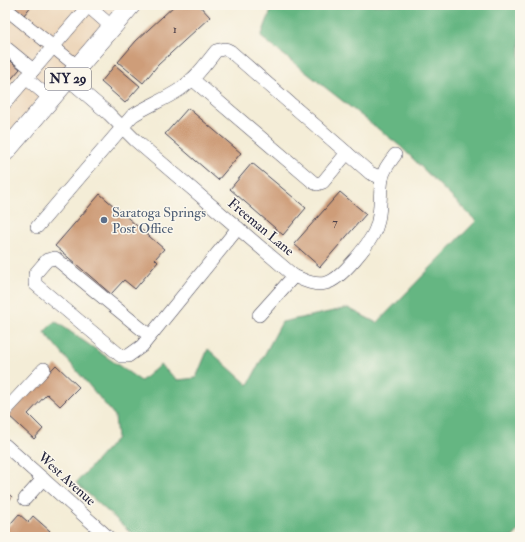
<svg xmlns="http://www.w3.org/2000/svg" width="525" height="542" font-family="'IM FELL Double Pica',serif">
<style>
.built{fill:#edd7bb}
.forest{fill:#65b682;stroke:#446c5e}
.building{fill:#ce9d79}
.lines{fill:none;stroke-linecap:round;stroke-linejoin:round}
.minor-casing{stroke:#424052;stroke-width:14}
.highway-casing{stroke:#424052;stroke-width:20}
.minor{stroke:#fff;stroke-width:13}
.highway{stroke:#fff;stroke-width:19}
.service-dot{fill:#5c6f8a;stroke:#fbf7ec;stroke-width:1.5}
.labels{text-anchor:middle;dominant-baseline:central;stroke-width:3;stroke-linejoin:round;paint-order:stroke}
.number-label{font-size:12px;fill:#4d414a}
.shield{fill:#fbf7ec;stroke:#636270;stroke-width:1}
.shield-label{font-size:13px;font-weight:bold;fill:#22223b}
.service-label{font-size:14px;fill:#4e5e75;stroke:#fbf7ec;text-anchor:start}
.street-label{font-size:14px;fill:#22223b;stroke:#fbf7ec}
</style>
<rect width="100%" height="100%" fill="#fbf7ec"/>
<filter id="ink" filterUnits="userSpaceOnUse"><feTurbulence type="fractalNoise" baseFrequency=".025" numOctaves="2"/><feDisplacementMap in="SourceGraphic" scale="8" xChannelSelector="R" yChannelSelector="G"/><feConvolveMatrix kernelMatrix="1 2 1 2 8 2 1 2 1" color-interpolation-filters="sRGB"/></filter>
<filter id="wash" filterUnits="userSpaceOnUse"><feTurbulence type="fractalNoise" baseFrequency=".012" numOctaves="4" result="noise"/><feDisplacementMap in="SourceGraphic" scale="16" xChannelSelector="R" yChannelSelector="G"/><feGaussianBlur stdDeviation="0.9" result="paint"/><feColorMatrix in="noise" values="0 0 0 0 0 0 0 0 0 0 0 0 0 0 0 0 0 1.4 0 .05"/><feComposite in="paint" operator="in"/></filter>
<g filter="url(#wash)">
<rect width="100%" height="100%" fill="#f4edd7"/>
<path class="built" d="M5,5H118L5,139Z"/>
<path class="forest" d="M273,5H520V529L513,537H136L76,483L117,438L115,416L44,332L55,321L141,381L160,365L178,380L196,378L208,349L248,385L282,322L348,308L377,323L476,221L400,146L261,37Z"/>
<g id="blocks">
<g class="building">
<path d="M12,5H32L24,15Z"/>
<path d="M175,5H199L210,17L158,65L143,83L118,62L136,41Z"/>
<path d="M5,56L20,69L5,86Z"/>
<path d="M115,65L140,86L125,103L101,82Z"/>
<path d="M188,108L241,153L218,180L165,134Z"/>
<path d="M252,163L306,208L283,235L230,189Z"/>
<path d="M340,192L366,214L320,267L294,244Z"/>
<path d="M100,194L164,249L155,259L158,262L135,289L124,280L111,294L55,246Z"/>
<path d="M56,365L79,387L60,406L47,394L28,414L43,429L34,439L8,415Z"/>
<path d="M5,491L12,497L5,505Z"/>
<path d="M19,514L28,522L33,516L50,531L46,535L48,537H5V530Z"/>
</g>
</g>
</g>
<g filter="url(#ink)">
<use href="#blocks" fill-opacity="0" stroke="#424052" stroke-width="1"/>
<g class="lines">
<defs>
<g id="minor">
<path d="M88,6L112,27"/>
<path d="M5,8L78,67"/>
<path d="M5,47L33,70"/>
<path d="M26,78L51,99"/>
<path d="M68,79L109,114L135,140L294,276C303,280 315,286 326,283C341,280 371,242 376,228C382,212 379,195 382,179C383,170 390,162 395,155"/>
<path d="M192,79L313,182L317,184L323,182L347,153"/>
<path d="M5,103L89,5"/>
<path d="M37,227L132,116C147,106 164,100 179,90C194,80 205,65 216,51C222,49 225,48 230,51L370,173L382,178"/>
<path d="M259,315L294,276"/>
<path d="M150,336L55,258L47,260L35,274V284L121,356H128L142,346L238,228"/>
<path d="M5,411L44,369"/>
<path d="M5,445L108,537"/>
<path d="M25,499L43,479"/>
</g>
<path id="highway" d="M5,152L131,5"/>
</defs>
<use href="#minor" class="minor-casing"/>
<use href="#highway" class="highway-casing"/>
<use href="#minor" class="minor"/>
<use href="#highway" class="highway"/>
</g>
</g>
<circle class="service-dot" cx="104" cy="220" r="4"/>
<g class="labels">
<g class="number-label">
<text x="175" y="29">1</text>
<text x="335" y="222">7</text>
</g>
<rect class="shield" x="45" y="68" width="46" height="22" rx="3"/>
<g class="shield-label">
<text x="68" y="79">NY 29</text>
</g>
<g class="service-label">
<text x="112" y="212">Saratoga Springs<tspan x="112" dy="16">Post Office</tspan></text>
</g>
<g class="street-label">
<text transform="translate(261 227) rotate(40)">Freeman Lane</text>
<text transform="translate(67 479) rotate(42)">West Avenue</text>
</g>
</g>
<rect width="525" height="542" fill="none" stroke="#fbf7ec" stroke-width="20"/>
</svg>
